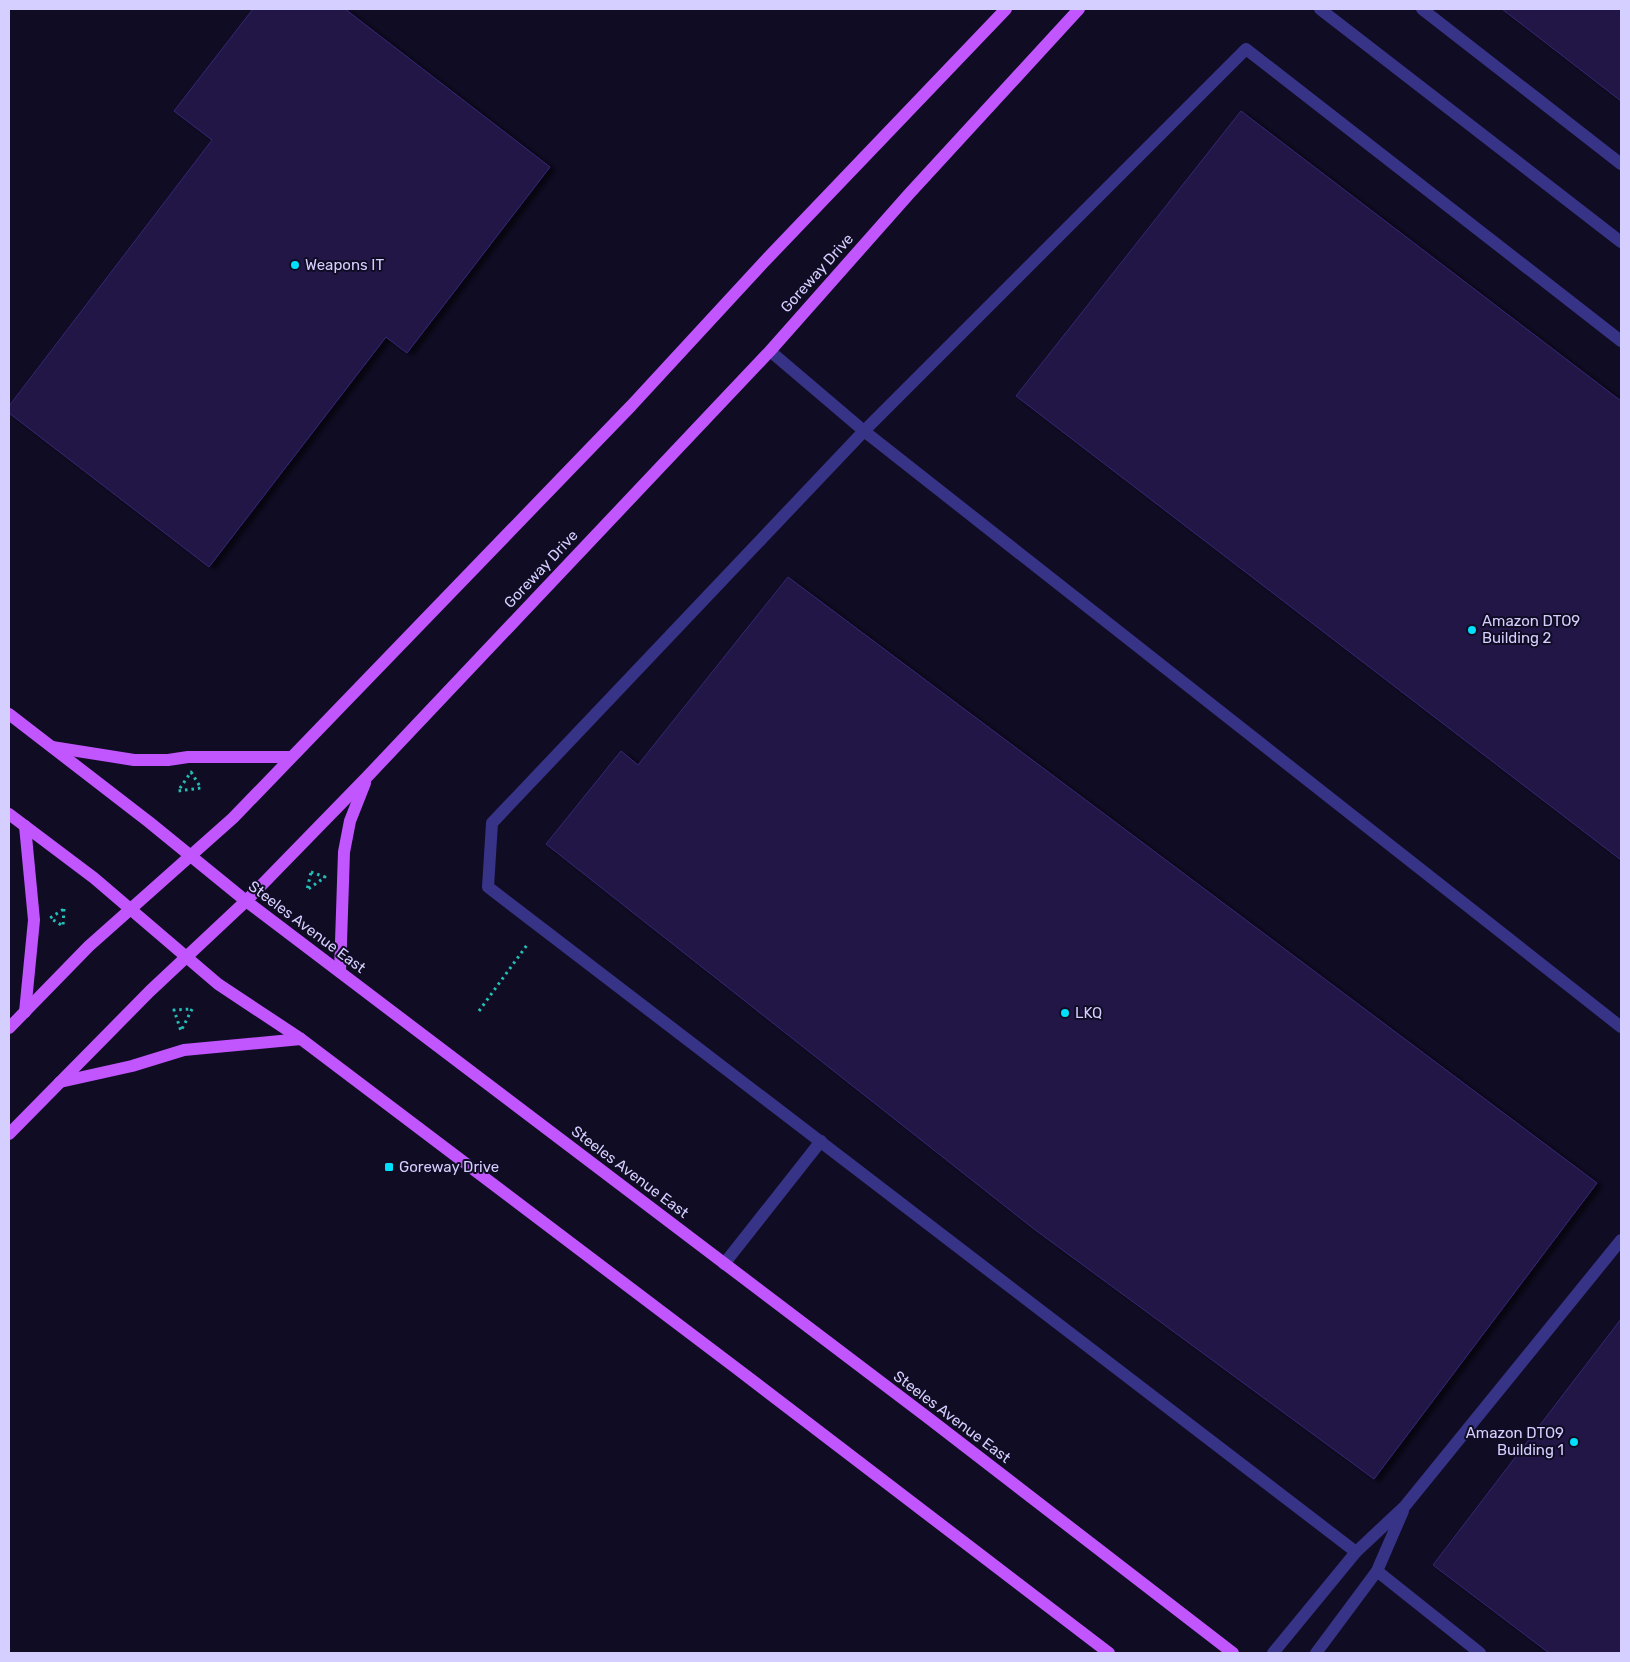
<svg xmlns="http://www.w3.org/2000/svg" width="1630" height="1662" font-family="Rubik,sans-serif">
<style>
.building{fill:#211746;stroke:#372774;filter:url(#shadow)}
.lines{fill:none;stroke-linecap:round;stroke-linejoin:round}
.path{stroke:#24beb5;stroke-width:3;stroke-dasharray:2.5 4;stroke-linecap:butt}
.minor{stroke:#373387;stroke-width:12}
.major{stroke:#c156ff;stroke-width:12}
.poi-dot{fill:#00e0fa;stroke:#100c24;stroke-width:2}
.labels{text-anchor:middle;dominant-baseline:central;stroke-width:4;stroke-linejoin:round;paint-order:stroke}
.poi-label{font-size:15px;fill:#d5cfff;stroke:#100c24;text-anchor:start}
.street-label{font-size:15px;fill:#d5cfff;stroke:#100c24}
</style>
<defs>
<filter id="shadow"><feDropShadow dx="5.5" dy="3" stdDeviation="2.5" flood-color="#0009"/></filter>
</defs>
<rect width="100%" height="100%" fill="#100c24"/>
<g class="building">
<path d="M253,9H345L550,167L407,353L386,337L209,567L9,413V406L212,140L174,111Z"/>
<path d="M1502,9H1621V101Z"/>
<path d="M1241,111L1621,401V860L1016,396Z"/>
<path d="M788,577L1597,1183L1374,1479L1034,1229L546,844L621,751L638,765Z"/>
<path d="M1621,1319V1653H1549L1433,1565Z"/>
</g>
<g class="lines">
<g class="path">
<path d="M191,772L201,788L178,791Z"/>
<path d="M311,872L325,877L307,890Z"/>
<path d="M64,909L63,926L50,918Z"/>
<path d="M192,1009L181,1031L174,1010Z"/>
<path d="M479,1011L527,945"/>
</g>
<g class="minor">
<path d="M1320,9L1621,242"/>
<path d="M1422,9L1621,164"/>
<path d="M770,351L864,431L1621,1027"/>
<path d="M724,1264L821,1141"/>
<path d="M1356,1552L488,887L492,823L864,431L1246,49L1621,341"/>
<path d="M1377,1571L1480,1653"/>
<path d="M1273,1653L1356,1552L1405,1506L1621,1240"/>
<path d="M1316,1653L1377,1571L1403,1511"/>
</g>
<g class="major">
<path d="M9,714L149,822L246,901L927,1417L1233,1653"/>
<path d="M52,747L134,760H168L188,757H291"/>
<path d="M9,814L94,878L218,984L301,1039L736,1368L1109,1653"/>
<path d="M25,826L34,920L25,1012"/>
<path d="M340,972L344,852L350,821L365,783"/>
<path d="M9,1028L89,946L233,818L631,406L763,263L1006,9"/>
<path d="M60,1082L132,1066L184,1050L301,1039"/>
<path d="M9,1134L150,991L246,901L366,778L770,351L909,194L1079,9"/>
</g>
</g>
<g class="poi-dot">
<circle cx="295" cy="265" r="5"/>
<circle cx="1472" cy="630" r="5"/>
<circle cx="1065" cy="1013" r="5"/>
<rect x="384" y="1162" width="10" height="10" rx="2.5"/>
<circle cx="1574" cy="1442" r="5"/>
</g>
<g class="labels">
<g class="poi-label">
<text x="305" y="265">Weapons IT</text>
<text x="1482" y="621">Amazon DTO9<tspan x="1482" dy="17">Building 2</tspan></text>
<text x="1075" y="1013">LKQ</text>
<text x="399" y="1167">Goreway Drive</text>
<text x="1564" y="1433" text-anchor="end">Amazon DTO9<tspan x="1564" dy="17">Building 1</tspan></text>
</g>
<g class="street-label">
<text transform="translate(817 273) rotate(-48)">Goreway Drive</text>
<text transform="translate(541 569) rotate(-47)">Goreway Drive</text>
<text transform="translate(307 927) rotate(37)">Steeles Avenue East</text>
<text transform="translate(630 1172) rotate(37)">Steeles Avenue East</text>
<text transform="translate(952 1417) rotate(37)">Steeles Avenue East</text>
</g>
</g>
<rect width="1630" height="1662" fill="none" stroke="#d5cfff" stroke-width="20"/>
</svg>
